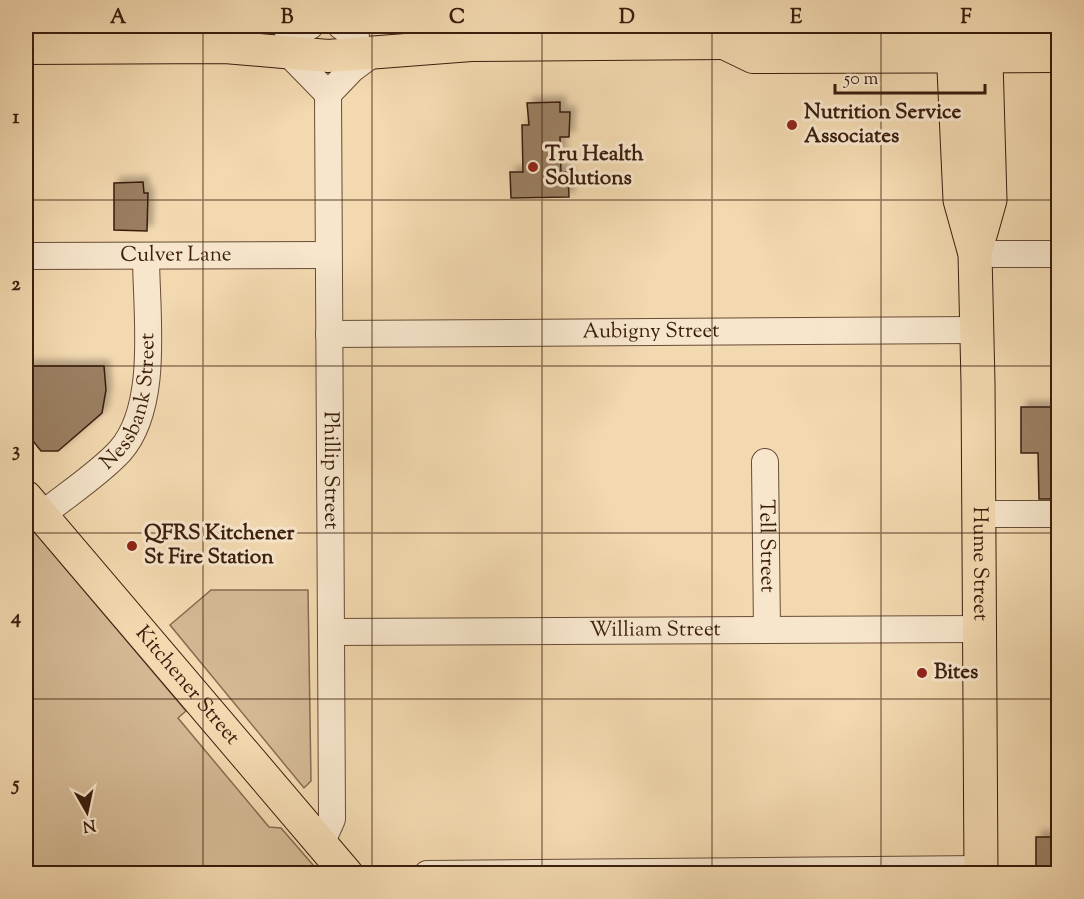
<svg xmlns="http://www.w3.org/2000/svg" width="1084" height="899" font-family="'Sorts Mill Goudy',serif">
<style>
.green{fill:#d4b994;stroke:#876b50;stroke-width:1.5}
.building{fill:#9a7f62;stroke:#3a1d0d;stroke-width:1.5;filter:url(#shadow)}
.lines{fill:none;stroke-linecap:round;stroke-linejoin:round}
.minor-casing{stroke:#684c36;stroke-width:28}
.major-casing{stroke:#3a1d0d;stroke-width:34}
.highway-casing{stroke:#3a1d0d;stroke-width:35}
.minor{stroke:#f7e6cc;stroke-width:26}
.major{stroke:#f3d9b0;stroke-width:32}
.highway{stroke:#f3d9b0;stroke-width:33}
.grid{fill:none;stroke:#3a1d0d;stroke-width:1.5;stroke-opacity:0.55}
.poi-dot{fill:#8f2418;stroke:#f7e6cc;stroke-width:2}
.labels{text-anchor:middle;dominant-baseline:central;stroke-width:6;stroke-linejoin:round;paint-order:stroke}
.poi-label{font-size:21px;font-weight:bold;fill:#3a1d0d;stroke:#f7e6cc;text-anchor:start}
.street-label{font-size:21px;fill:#3a1d0d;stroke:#f7e6cc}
.neatline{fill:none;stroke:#3a1d0d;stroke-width:2}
.grid-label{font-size:20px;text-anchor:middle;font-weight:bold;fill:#3a1d0d}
</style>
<defs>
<filter id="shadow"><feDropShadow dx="5.5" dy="-5.5" stdDeviation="3" flood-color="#0004"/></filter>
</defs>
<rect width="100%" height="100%" fill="#f3d9b0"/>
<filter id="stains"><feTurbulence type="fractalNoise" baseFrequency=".00333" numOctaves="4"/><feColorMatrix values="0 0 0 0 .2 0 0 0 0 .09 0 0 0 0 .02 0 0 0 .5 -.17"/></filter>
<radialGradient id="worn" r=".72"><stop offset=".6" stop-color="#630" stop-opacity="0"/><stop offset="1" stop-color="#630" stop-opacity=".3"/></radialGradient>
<g class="green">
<path d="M26,527L31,528L186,711L178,718L269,827L281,828L320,873H26Z"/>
<path d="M211,590H308L311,781L304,788L170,625Z"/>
</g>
<g class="building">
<path d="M560,102V112H570L569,137H560L561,172H568L569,197L511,198L510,172H523L522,125H529L527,103Z"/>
<path d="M143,182L144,193H148L147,231L114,230V183Z"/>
<path d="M26,366H104L106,390L102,413L58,451H41L26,432Z"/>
<path d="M1021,407H1059V499H1039L1038,453H1021Z"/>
<rect x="1036" y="837" width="23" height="36"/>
</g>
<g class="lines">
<defs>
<g id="minor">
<path d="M137,26L138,47"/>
<path d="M341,26L356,37"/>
<path d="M287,40L310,26"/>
<path id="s1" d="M287,52L328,94L332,819L321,844"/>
<path d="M328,94L352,69L375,52"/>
<path d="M975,254H1058"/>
<path id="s2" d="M26,256L327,255"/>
<path id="s3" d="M329,334L975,330"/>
<path id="s4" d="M765,462L767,629"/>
<path d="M978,514H1058"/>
<path id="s5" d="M42,515C66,495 99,474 120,451C160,406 146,313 146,256"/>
<path id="s6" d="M331,632L979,629"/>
<path d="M427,874L981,869"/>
</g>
<g id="major">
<path d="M724,43L753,57L1058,56"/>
<path d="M26,48L225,47L328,56L471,45L724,43L746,33L832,27H1058"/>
<path id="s7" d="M26,497L347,874"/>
</g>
<g id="highway">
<path id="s8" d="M952,26L960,200L975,254L978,383L981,874"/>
<path d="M975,253L990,200L985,26"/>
</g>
</defs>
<use href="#minor" class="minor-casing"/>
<use href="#major" class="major-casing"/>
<use href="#highway" class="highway-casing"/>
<use href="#minor" class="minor"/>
<use href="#major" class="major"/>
<use href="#highway" class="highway"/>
</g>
<path class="grid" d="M203,26V874M372,26V874M542,26V874M712,26V874M881,26V874M26,200H1058M26,366H1058M26,533H1058M26,699H1058"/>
<g class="poi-dot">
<circle cx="792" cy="125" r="6"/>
<circle cx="533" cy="167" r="6"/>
<circle cx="132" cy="546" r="6"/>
<circle cx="922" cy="673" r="6"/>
</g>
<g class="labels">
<g class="poi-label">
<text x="804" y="113">Nutrition Service<tspan x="804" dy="24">Associates</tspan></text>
<text x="545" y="155">Tru Health<tspan x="545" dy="24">Solutions</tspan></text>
<text x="144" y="534">QFRS Kitchener<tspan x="144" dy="24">St Fire Station</tspan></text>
<text x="934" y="673">Bites</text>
</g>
<g class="street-label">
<text stroke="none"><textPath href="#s2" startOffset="150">Culver Lane</textPath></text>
<text stroke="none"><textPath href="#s3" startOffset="322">Aubigny Street</textPath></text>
<text stroke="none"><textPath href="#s5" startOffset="152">Nessbank Street</textPath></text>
<text stroke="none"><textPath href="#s1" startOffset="435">Phillip Street</textPath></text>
<text stroke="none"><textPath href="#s4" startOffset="84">Tell Street</textPath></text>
<text stroke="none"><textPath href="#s8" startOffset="540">Hume Street</textPath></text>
<text stroke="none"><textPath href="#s6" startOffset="324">William Street</textPath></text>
<text stroke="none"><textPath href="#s7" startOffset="248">Kitchener Street</textPath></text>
</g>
</g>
<rect width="1084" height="899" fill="none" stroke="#f3d9b0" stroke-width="66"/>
<g transform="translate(87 812) rotate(171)" stroke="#f7e6cc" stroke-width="4.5" paint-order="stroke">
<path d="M0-4.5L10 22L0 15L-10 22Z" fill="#3a1d0d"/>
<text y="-9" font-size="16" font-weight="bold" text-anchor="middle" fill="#3a1d0d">N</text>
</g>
<path d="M835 84v9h150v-9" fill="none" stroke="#3a1d0d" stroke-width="3"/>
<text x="844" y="84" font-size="18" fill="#3a1d0d" stroke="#f7e6cc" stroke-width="4.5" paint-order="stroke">50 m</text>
<rect x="33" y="33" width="1018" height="833" class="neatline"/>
<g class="grid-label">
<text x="118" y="23">A</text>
<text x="287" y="23">B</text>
<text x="457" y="23">C</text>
<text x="627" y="23">D</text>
<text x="796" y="23">E</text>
<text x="966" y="23">F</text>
<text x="16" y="123">1</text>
<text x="16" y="290">2</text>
<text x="16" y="456">3</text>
<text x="16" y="623">4</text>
<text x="16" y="790">5</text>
</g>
<rect width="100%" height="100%" filter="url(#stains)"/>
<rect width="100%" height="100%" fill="url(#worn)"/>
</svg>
